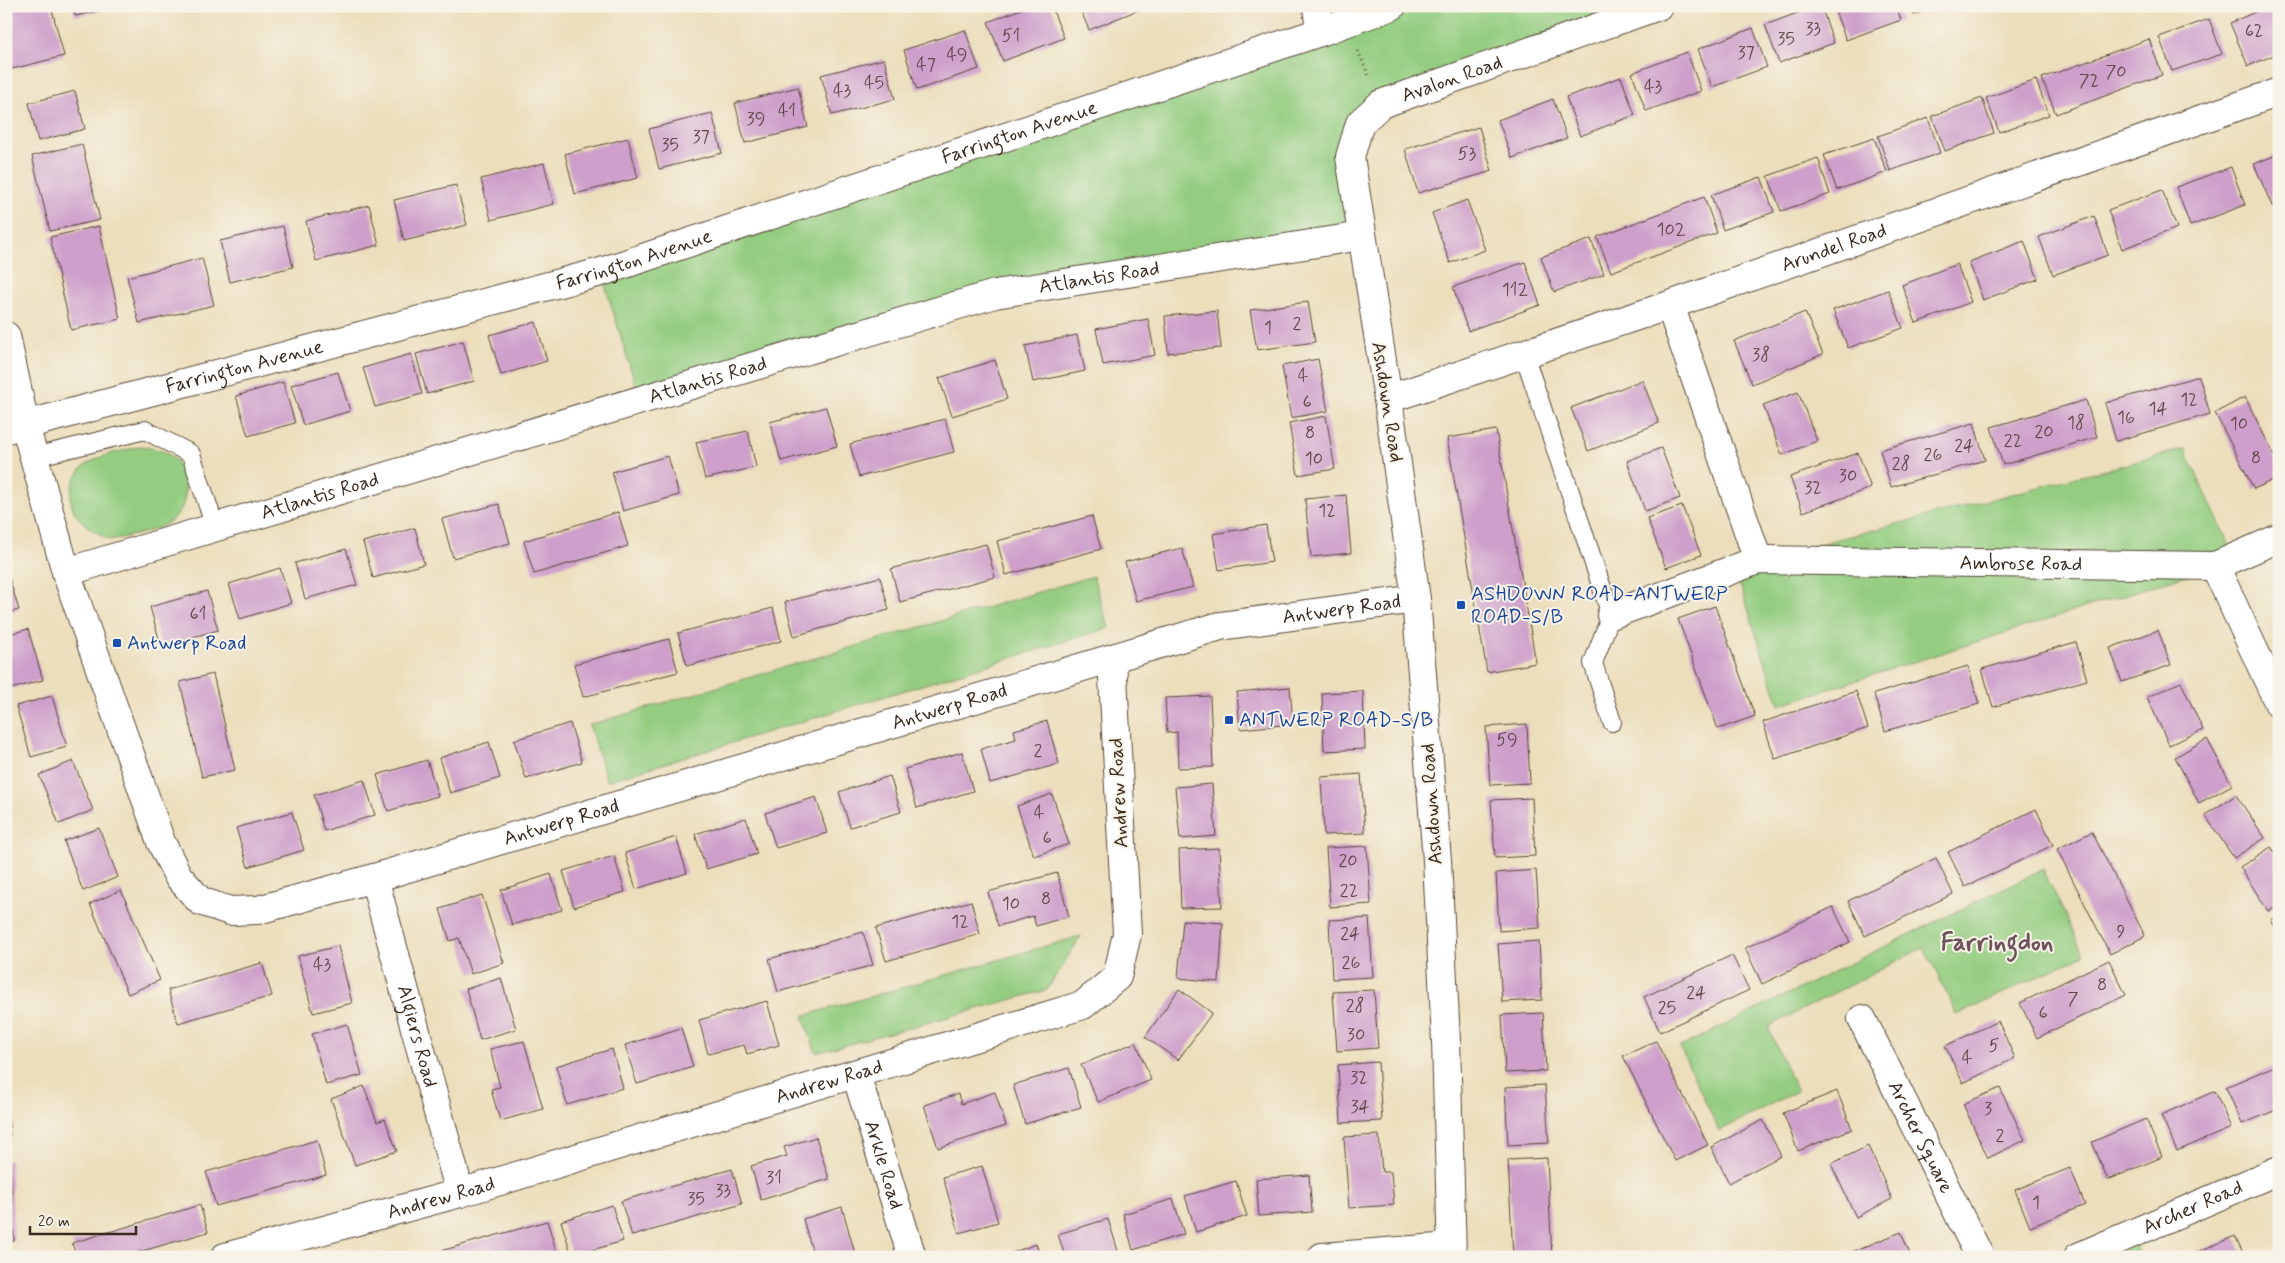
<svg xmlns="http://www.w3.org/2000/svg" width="2285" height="1263" font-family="Mynerve,sans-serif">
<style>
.green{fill:#94cd81;stroke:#687c50}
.building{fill:#cd9fca}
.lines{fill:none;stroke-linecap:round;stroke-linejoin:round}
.service-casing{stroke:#564536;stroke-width:20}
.minor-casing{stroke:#564536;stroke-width:30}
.path{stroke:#564536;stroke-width:3;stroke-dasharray:1 4;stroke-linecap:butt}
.service{stroke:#fff;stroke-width:18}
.minor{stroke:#fff;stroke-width:28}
.transit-dot{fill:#1a4fb4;stroke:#f7f3e8;stroke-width:2}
.labels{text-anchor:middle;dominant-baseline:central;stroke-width:4;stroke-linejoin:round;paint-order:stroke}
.number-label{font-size:18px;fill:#604749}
.street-label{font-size:20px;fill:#3b2a1e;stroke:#f7f3e8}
.transit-label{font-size:20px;fill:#164399;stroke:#f7f3e8;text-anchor:start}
.district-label{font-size:25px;font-weight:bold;fill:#6e535a;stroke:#f7f3e8}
</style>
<rect width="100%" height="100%" fill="#f7f3e8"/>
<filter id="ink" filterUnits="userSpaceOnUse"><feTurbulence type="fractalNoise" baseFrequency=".02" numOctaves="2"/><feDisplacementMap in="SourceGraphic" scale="10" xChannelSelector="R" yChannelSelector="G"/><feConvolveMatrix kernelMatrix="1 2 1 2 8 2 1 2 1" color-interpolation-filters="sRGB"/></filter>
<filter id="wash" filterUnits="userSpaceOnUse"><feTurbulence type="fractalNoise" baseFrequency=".0096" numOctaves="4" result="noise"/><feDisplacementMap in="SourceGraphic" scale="20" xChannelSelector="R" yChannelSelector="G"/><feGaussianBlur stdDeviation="1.12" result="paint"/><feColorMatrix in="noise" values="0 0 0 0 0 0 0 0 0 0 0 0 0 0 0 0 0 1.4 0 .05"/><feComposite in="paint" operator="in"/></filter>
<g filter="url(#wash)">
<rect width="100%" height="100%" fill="#ecdebb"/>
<g class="green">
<path d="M1391,6H1658L1360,123L1361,236L995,294L640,400L601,272Z"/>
<path d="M142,446C153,448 169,451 176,461C187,477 190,504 174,518C161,531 127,537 109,540C87,527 63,514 73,484C75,478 80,469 86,465C101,454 124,451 142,446Z"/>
<path d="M2185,449L2235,557L2215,566L1779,705L1735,569L1758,560Z"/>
<path d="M1093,576L1109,628L607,781L589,725Z"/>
<path d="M2043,869L2084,955L1957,1015L1924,947L1768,1027L1797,1091L1719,1131L1680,1047Z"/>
<path d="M1081,936L1047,990L816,1053L803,1016Z"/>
<path d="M2131,1233L2141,1257H2078Z"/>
</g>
<g id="blocks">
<g class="building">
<path d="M6,6H51L64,56L12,69L6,45Z"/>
<path d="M73,6H117L118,7L75,16Z"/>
<path d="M1029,6H1051L1064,38L1003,61L988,22Z"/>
<path d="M1079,6H1148L1089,30Z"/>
<path d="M1816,6H1821L1834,43L1779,63L1765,25Z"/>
<path d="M1833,6H1896L1901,20L1846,40Z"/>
<path d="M1911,6H1938L1914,15Z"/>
<path d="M2269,6H2279V53L2248,66L2230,23Z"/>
<path d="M2209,19L2222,54L2172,71L2159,37Z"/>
<path d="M1753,28L1767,67L1712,87L1698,49Z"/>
<path d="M965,30L979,69L917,90L904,50Z"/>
<path d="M2149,39L2162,75L2056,114L2042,78Z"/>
<path d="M1687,52L1701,91L1646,111L1632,73Z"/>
<path d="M884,59L895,99L832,115L821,75Z"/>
<path d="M1621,77L1635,115L1580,136L1566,97Z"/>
<path d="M2036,80L2049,115L1999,132L1986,98Z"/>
<path d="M798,87L808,127L745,143L735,103Z"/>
<path d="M75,91L85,129L38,141L29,103Z"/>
<path d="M1982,98L1994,133L1945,151L1932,116Z"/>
<path d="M1553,99L1567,138L1512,158L1498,120Z"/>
<path d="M712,113L722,153L659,169L649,129Z"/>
<path d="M1928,118L1940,153L1890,171L1878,136Z"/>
<path d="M1479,127L1492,171L1418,193L1405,149Z"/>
<path d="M628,138L638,178L575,194L565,154Z"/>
<path d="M1874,138L1887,172L1837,190L1824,155Z"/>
<path d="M82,144L100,220L50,231L32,156Z"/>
<path d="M2279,154V204L2272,206L2254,164Z"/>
<path d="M1818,158L1830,194L1781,211L1768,176Z"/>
<path d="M544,163L554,204L491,220L481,179Z"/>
<path d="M2231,167L2245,205L2190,226L2176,187Z"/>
<path d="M1761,177L1774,212L1723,230L1711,195Z"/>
<path d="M456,185L467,225L404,241L394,200Z"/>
<path d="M2162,190L2177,228L2122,249L2108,210Z"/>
<path d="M1704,197L1717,233L1611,272L1597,237Z"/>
<path d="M1467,200L1485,250L1450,263L1432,213Z"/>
<path d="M369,205L379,245L316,261L306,221Z"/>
<path d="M2094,216L2108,255L2053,275L2039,237Z"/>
<path d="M99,226L120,319L71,330L50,237Z"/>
<path d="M283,226L293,267L230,282L220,241Z"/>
<path d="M1591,239L1604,274L1554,292L1541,257Z"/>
<path d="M2024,241L2038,279L1983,300L1969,262Z"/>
<path d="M202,258L214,305L139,323L127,277Z"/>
<path d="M1525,262L1540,305L1468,331L1453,287Z"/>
<path d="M1957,264L1971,302L1916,323L1902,285Z"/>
<path d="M1888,290L1903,328L1848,348L1833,310Z"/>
<path d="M1308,302L1315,342L1257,350L1250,310Z"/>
<path d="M1217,311L1221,348L1168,353L1165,316Z"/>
<path d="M1805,312L1823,354L1752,384L1734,341Z"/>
<path d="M1148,319L1155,355L1103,365L1096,329Z"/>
<path d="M536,322L547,361L501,375L489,335Z"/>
<path d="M1077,335L1085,371L1033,382L1025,346Z"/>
<path d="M463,341L474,381L427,394L416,354Z"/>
<path d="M411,354L422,394L375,407L363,368Z"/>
<path d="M1318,359L1328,411L1291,418L1282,366Z"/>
<path d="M995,360L1007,399L952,416L939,378Z"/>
<path d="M338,372L350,411L303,425L291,385Z"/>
<path d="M2199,376L2210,414L2116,441L2105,403Z"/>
<path d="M1642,380L1659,423L1588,451L1571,408Z"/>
<path d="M283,382L295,423L248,436L236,396Z"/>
<path d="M1798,392L1817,441L1782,455L1763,405Z"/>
<path d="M2245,397L2279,465V477L2254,489L2215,413Z"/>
<path d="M2086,400L2097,437L2003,465L1991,427Z"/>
<path d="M826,407L837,446L781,461L770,422Z"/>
<path d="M1326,416L1335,469L1298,475L1289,423Z"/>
<path d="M945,419L954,452L859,477L850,444Z"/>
<path d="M1974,423L1985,460L1891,487L1880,450Z"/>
<path d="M1496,430L1536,663L1487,672L1447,438Z"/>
<path d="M748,431L756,467L705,479L696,442Z"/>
<path d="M1661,448L1680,498L1645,511L1627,461Z"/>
<path d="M1858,453L1871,488L1803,512L1790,477Z"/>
<path d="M668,456L679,495L623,511L612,472Z"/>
<path d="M1346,495L1351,553L1311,557L1305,499Z"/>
<path d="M499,504L510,543L453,558L442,519Z"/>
<path d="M1682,506L1701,555L1666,568L1647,518Z"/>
<path d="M618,512L628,546L534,574L524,541Z"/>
<path d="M1092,516L1101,549L1006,575L997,541Z"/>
<path d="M1266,525L1272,562L1219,570L1213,534Z"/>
<path d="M415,528L424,564L373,578L363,542Z"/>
<path d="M986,544L995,577L900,602L891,569Z"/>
<path d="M1182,548L1193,587L1136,601L1125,562Z"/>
<path d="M346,549L357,585L305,599L295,563Z"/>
<path d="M6,568L19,610L6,613Z"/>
<path d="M280,568L291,603L240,619L229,584Z"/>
<path d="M880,577L889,610L794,636L785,602Z"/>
<path d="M207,591L218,630L161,646L150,607Z"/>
<path d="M1715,606L1755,716L1718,729L1678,619Z"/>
<path d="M773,608L781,641L687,666L678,633Z"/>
<path d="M28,629L43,680L7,690L6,635Z"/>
<path d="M2158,630L2171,665L2122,682L2110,648Z"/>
<path d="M669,639L678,672L583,697L574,664Z"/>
<path d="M2076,642L2087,680L1993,707L1982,669Z"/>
<path d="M1968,666L1979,704L1885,731L1874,694Z"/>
<path d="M213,674L235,770L202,777L180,682Z"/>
<path d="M2181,682L2203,730L2169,745L2147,697Z"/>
<path d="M1290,687L1293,724L1240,729L1237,692Z"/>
<path d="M1363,691L1365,749L1324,751L1322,693Z"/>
<path d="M1856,691L1868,728L1775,759L1763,722Z"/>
<path d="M52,696L67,747L31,757L16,706Z"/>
<path d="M1210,696L1213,767L1178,768L1177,732L1167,733L1165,698Z"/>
<path d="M1047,721L1059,764L990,783L981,749L1016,739L1014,730Z"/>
<path d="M570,723L582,762L526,779L514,740Z"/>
<path d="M1527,724L1530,783L1490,785L1486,727Z"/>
<path d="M2207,739L2232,785L2199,803L2175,757Z"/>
<path d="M489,742L500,778L450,793L439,758Z"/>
<path d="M962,752L973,791L917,808L905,769Z"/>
<path d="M427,760L438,796L388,811L377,775Z"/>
<path d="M73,761L93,810L59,824L39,775Z"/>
<path d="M1361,774L1365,833L1324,835L1321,777Z"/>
<path d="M890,776L901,812L850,827L839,792Z"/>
<path d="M364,780L375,815L324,831L314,795Z"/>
<path d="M1212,784L1216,836L1180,839L1175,787Z"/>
<path d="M1052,794L1069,844L1034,856L1017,806Z"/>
<path d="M2236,795L2265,838L2234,858L2205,815Z"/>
<path d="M816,797L827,833L776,848L765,813Z"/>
<path d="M1532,798L1535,856L1495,858L1491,800Z"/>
<path d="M2036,809L2053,845L1965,887L1948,852Z"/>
<path d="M292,812L304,850L248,867L236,828Z"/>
<path d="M746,818L757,854L706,869L695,834Z"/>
<path d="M99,828L118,877L83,891L64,841Z"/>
<path d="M2092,832L2145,936L2110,954L2057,849Z"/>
<path d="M676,837L687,873L636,889L625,853Z"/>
<path d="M1367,846L1371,904L1330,907L1326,848Z"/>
<path d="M2271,847L2279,858V904L2268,911L2240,867Z"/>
<path d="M1219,848L1222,907L1181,908L1179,850Z"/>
<path d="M614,856L625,892L574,907L563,871Z"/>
<path d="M1936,858L1953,894L1865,936L1848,901Z"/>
<path d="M1536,870L1540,928L1499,931L1496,873Z"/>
<path d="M1057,873L1069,916L1036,926L1033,916L998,926L988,892Z"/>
<path d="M551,874L562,910L512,925L501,890Z"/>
<path d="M121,890L160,980L128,994L90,904Z"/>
<path d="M482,895L504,963L471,974L459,938L450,941L440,909Z"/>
<path d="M971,901L980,934L886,961L876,928Z"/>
<path d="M1833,907L1850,942L1762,984L1745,948Z"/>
<path d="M2279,916V934L2271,920Z"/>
<path d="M1369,918L1373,977L1332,979L1329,920Z"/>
<path d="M1183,920L1223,923L1219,982L1178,978Z"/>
<path d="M863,932L873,965L778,992L769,959Z"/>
<path d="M1539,941L1542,1000L1502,1002L1498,944Z"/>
<path d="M338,946L352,1003L313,1013L298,956Z"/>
<path d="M1732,955L1749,990L1660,1032L1644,997Z"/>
<path d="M2109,960L2126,995L2037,1038L2020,1003Z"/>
<path d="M262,963L272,996L178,1023L168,990Z"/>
<path d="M501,978L516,1029L480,1040L466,989Z"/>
<path d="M1179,989L1212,1013L1178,1060L1145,1037Z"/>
<path d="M1374,990L1378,1048L1337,1051L1333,992Z"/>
<path d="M767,1001L779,1045L747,1054L744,1045L708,1054L699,1020Z"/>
<path d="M1543,1013L1546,1071L1505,1073L1502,1015Z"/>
<path d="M1998,1021L2015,1058L1963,1083L1945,1046Z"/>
<path d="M347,1024L362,1075L326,1085L312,1034Z"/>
<path d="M681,1028L693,1067L637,1084L625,1045Z"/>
<path d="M524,1041L543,1109L500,1121L491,1089L500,1087L490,1049Z"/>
<path d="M1656,1041L1708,1145L1675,1161L1623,1056Z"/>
<path d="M1136,1042L1151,1080L1098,1102L1081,1065Z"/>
<path d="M612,1049L623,1088L567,1105L556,1066Z"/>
<path d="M1378,1062L1382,1121L1341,1123L1338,1065Z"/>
<path d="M2279,1064V1109L2242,1124L2226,1087Z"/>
<path d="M1069,1068L1081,1107L1025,1124L1013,1085Z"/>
<path d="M1545,1085L1549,1143L1508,1145L1505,1087Z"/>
<path d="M364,1086L377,1122L385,1119L397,1151L355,1165L331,1099Z"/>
<path d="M2000,1088L2025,1140L1988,1158L1963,1104Z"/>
<path d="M6,1091L10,1136L6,1137Z"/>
<path d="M1837,1091L1852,1129L1798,1151L1783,1113Z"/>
<path d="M2215,1091L2231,1128L2177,1151L2161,1115Z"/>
<path d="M995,1092L1006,1126L938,1148L924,1105L958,1094L961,1104Z"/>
<path d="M2146,1119L2162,1157L2108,1180L2092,1142Z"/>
<path d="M1763,1120L1781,1156L1729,1183L1711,1147Z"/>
<path d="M1379,1135L1382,1172H1391L1394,1205L1349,1208L1344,1137Z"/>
<path d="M816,1137L829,1179L761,1200L751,1166L787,1156L784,1147Z"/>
<path d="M317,1140L326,1175L216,1206L206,1172Z"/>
<path d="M1868,1146L1892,1199L1856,1217L1831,1164Z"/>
<path d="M1547,1158L1552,1257H1513L1508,1160Z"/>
<path d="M6,1160H10L14,1241L6,1242Z"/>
<path d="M982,1166L998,1222L959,1233L943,1177Z"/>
<path d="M2070,1168L2085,1205L2030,1227L2015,1190Z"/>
<path d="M732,1169L742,1204L632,1236L621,1201Z"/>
<path d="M1309,1175L1312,1212L1259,1216L1256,1179Z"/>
<path d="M1236,1181L1247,1216L1196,1232L1185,1196Z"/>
<path d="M1173,1199L1184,1234L1133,1250L1123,1214Z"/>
<path d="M200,1205L208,1232L122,1257H77L72,1243Z"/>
<path d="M612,1205L623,1241L572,1256L561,1221Z"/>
<path d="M842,1207L856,1257H814L803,1219Z"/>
<path d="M1108,1219L1119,1254L1110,1257H1065L1058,1234Z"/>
<path d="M547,1221L558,1256L438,1257L437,1252Z"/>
<path d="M1901,1232L1911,1257H1848L1847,1254Z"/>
<path d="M2235,1236L2245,1257H2185Z"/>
<path d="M1036,1244L1041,1257H1001Z"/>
</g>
</g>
</g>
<g filter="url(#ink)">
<use href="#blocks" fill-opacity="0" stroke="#564536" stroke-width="1"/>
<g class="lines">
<defs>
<g id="service">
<path d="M1524,354L1611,615L1593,663L1612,722"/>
<path d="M34,457L145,430L191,454L215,527"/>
</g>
<g id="minor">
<path d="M1317,6L1320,32L1392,6"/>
<path d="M1670,305L1758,560"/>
<path id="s1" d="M6,336L25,425L601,272L1320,32"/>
<path id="s2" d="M1388,399L1670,305L2279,92"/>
<path id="s3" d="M6,429L25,425L66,572L161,842L178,876L200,901L230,911L258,910L374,878L1220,626L1416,599"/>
<path d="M2215,566L2279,704"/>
<path id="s4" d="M66,572L995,294L1361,236"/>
<path id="s5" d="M1611,615L1758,560L2215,566L2279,538"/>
<path id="s6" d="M374,878L460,1193"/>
<path id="s7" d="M1862,1019L1980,1257"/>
<path id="s8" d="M856,1074L912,1257"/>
<path id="s9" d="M225,1257L460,1193L1083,1005L1117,977L1127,934L1112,659"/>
<path d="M1322,1257L1451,1247"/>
<path id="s10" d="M1452,1257L1446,1041L1437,860L1416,599L1388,399L1350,157L1360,123L1381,104L1658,6"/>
<path id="s11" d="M2078,1257L2279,1170"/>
</g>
</defs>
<use href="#service" class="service-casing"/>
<use href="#minor" class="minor-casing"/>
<path class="path" d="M1358,51L1369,76"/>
<use href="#service" class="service"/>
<use href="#minor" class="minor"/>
</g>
</g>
<g class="transit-dot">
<rect x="1456" y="600" width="10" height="10" rx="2.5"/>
<rect x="112" y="638" width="10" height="10" rx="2.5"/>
<rect x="1224" y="715" width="10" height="10" rx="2.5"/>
</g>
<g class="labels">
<g class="number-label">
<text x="1813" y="29">33</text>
<text x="2254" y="31">62</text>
<text x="1011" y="36">51</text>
<text x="1786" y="39">35</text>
<text x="1746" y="53">37</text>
<text x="957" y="55">49</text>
<text x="926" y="65">47</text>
<text x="2116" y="72">70</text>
<text x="2089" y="81">72</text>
<text x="874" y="83">45</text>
<text x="1653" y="87">43</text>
<text x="842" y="91">43</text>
<text x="787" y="111">41</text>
<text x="756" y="119">39</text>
<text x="701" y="137">37</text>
<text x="670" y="145">35</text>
<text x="1467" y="154">53</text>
<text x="1671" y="230">102</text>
<text x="1515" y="290">112</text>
<text x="1297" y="324">2</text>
<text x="1268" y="328">1</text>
<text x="1761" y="355">38</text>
<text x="1303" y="376">4</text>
<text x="2189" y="400">12</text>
<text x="1307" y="402">6</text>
<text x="2158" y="409">14</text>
<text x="2126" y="418">16</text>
<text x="2076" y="423">18</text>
<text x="2239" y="424">10</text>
<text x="2044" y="432">20</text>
<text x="1310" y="433">8</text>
<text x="2013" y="441">22</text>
<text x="1964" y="446">24</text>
<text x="1933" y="455">26</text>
<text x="2256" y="458">8</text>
<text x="1314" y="459">10</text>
<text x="1901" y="464">28</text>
<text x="1848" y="476">30</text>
<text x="1813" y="488">32</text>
<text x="1327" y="511">12</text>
<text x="198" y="614">61</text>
<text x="1507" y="740">59</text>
<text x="1038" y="751">2</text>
<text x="1039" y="813">4</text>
<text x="1047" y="838">6</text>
<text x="1348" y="861">20</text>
<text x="1349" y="891">22</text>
<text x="1046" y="899">8</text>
<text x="1011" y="904">10</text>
<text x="960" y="922">12</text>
<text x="2121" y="932">9</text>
<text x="1350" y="934">24</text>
<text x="1351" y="963">26</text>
<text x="322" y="965">43</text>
<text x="2102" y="985">8</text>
<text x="1696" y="993">24</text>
<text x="2073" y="999">7</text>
<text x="1355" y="1006">28</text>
<text x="1667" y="1008">25</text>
<text x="2043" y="1013">6</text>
<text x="1356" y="1035">30</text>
<text x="1994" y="1046">5</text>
<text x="1967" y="1058">4</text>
<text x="1359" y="1078">32</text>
<text x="1360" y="1107">34</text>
<text x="1988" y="1109">3</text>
<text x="2000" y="1136">2</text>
<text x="774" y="1178">31</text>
<text x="723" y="1191">33</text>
<text x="696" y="1199">35</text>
<text x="2036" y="1203">1</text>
</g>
<g class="street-label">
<text stroke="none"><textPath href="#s10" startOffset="1245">Avalon Road</textPath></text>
<text stroke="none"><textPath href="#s1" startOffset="1128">Farrington Avenue</textPath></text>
<text stroke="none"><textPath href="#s2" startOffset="471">Arundel Road</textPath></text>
<text stroke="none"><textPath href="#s1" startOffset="722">Farrington Avenue</textPath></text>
<text stroke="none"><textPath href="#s4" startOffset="1075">Atlantis Road</textPath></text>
<text stroke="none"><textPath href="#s1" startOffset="318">Farrington Avenue</textPath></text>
<text stroke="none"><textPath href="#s4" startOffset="670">Atlantis Road</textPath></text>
<text transform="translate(1387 402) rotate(81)">Ashdown Road</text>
<text stroke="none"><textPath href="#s4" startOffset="265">Atlantis Road</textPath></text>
<text stroke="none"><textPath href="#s5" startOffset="420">Ambrose Road</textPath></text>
<text stroke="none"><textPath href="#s3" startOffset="1715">Antwerp Road</textPath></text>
<text stroke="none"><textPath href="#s3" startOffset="1310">Antwerp Road</textPath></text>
<text transform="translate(1119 793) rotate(-93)">Andrew Road</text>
<text transform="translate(1432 804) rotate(-94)">Ashdown Road</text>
<text stroke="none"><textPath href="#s3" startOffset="905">Antwerp Road</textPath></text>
<text stroke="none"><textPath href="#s6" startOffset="164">Algiers Road</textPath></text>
<text stroke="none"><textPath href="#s9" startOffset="629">Andrew Road</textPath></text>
<text stroke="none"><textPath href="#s7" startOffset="132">Archer Square</textPath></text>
<text stroke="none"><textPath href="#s8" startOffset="95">Arkle Road</textPath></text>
<text stroke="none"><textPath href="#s9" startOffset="224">Andrew Road</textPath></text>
<text stroke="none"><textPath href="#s11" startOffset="125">Archer Road</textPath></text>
</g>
<g class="transit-label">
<text x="1471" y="594">ASHDOWN ROAD-ANTWERP<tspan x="1471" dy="23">ROAD-S/B</tspan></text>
<text x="127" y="643">Antwerp Road</text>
<text x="1239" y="720">ANTWERP ROAD-S/B</text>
</g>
<g class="district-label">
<text x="1997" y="943">Farringdon</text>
</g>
</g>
<rect width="2285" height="1263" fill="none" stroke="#f7f3e8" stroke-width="25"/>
<path d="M30 1226v8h106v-8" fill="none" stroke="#3b2a1e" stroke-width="2.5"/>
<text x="38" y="1226" font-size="15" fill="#3b2a1e" stroke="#f7f3e8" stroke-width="4" paint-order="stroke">20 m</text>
</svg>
